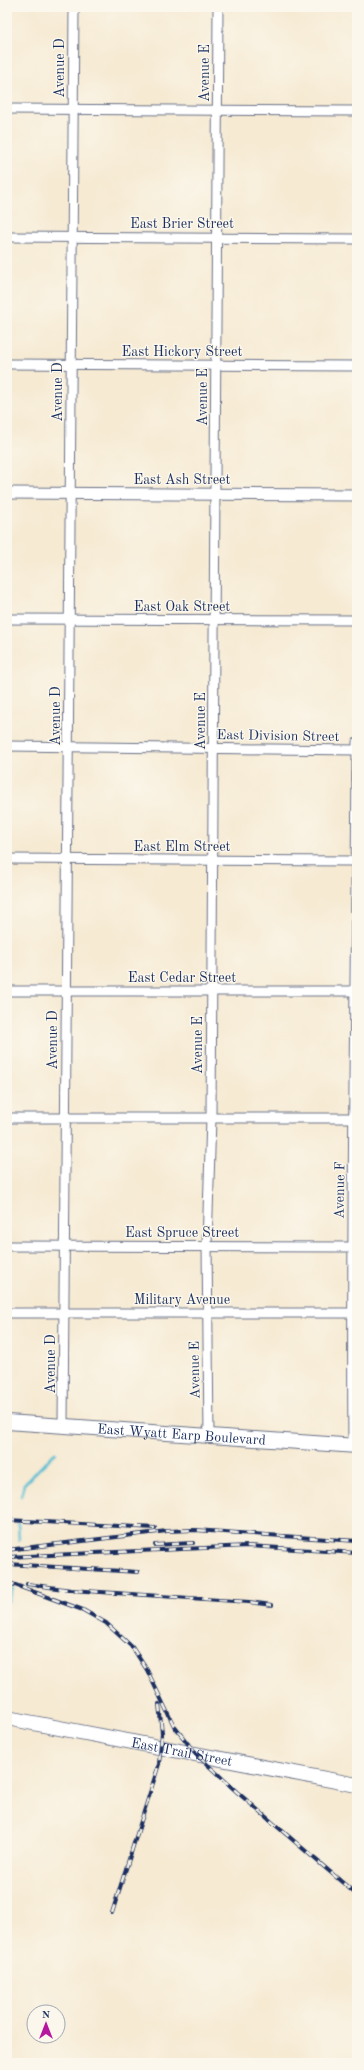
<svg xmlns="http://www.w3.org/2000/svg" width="364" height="2070" font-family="'Old Standard TT',serif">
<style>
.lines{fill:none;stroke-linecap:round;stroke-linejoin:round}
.stream{stroke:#56bfd3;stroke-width:2.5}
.minor-casing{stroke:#687087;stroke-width:11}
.tertiary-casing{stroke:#687087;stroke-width:13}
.primary-casing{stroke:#687087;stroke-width:16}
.minor{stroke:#fff;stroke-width:9}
.tertiary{stroke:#fff;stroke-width:11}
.primary{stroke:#fff;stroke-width:14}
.rail-casing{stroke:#1b2f5e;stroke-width:4}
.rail{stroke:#fbf7ec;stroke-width:2.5;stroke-dasharray:8;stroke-linecap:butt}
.labels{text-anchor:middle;stroke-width:3;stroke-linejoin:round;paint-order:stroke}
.street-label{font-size:14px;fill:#1b2f5e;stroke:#fbf7ec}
</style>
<rect width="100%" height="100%" fill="#fbf7ec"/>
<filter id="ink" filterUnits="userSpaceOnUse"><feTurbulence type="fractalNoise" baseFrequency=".025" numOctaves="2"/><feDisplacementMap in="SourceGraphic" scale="8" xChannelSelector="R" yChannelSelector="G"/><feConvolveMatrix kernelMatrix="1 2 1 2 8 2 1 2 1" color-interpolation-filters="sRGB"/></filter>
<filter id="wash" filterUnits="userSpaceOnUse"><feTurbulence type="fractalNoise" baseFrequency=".012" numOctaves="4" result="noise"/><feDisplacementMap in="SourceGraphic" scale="16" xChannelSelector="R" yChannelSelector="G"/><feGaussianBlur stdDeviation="0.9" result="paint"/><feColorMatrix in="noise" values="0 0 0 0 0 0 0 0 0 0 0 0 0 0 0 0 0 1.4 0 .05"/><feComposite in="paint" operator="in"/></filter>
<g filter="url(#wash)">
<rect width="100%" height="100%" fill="#f6ead3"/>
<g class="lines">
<g class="stream">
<polyline points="21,1496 24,1484 55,1453"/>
<polyline points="18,1524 19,1540"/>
<polyline points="7,1603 13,1589"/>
</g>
</g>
</g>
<g filter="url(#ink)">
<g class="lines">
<defs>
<g id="minor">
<polyline points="7,109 357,111"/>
<polyline points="7,237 357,239"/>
<polyline points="7,364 357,366"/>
<polyline points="7,619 357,620"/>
<polyline points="7,746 357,750"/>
<polyline points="7,859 357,861"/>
<polyline points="7,991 357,991"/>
<polyline points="7,1118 357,1118"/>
<polyline points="7,1246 357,1247"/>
<polyline points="7,1313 357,1313"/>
<polyline points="63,1426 74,7"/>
<polyline points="209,1436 207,1245 211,1118 218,7"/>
<path d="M 353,1446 C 351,1212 356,977 357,742"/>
</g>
<polyline id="tertiary" points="7,493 357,495"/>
<g id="primary">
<path id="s1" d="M 7,1422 L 357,1446"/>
<path id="s2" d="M 7,1718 L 357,1785"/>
</g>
</defs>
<use href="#minor" class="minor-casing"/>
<use href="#tertiary" class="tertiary-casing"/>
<use href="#primary" class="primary-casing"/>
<use href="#minor" class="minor"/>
<use href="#tertiary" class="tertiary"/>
<use href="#primary" class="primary"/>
<defs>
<g id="rail">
<polyline points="7,1520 155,1528"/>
<polyline points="155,1545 193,1543"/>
<polyline points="7,1550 167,1531 195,1530 357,1541"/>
<polyline points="7,1557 248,1546 357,1553"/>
<polyline points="7,1564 138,1572"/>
<polyline points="7,1582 83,1610 106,1623 132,1647 147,1670 174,1726 196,1754 237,1792 357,1895"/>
<polyline points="27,1584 71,1590 249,1602 272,1605"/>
<polyline points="112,1913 159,1764 162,1733 159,1704"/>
</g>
</defs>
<use href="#rail" class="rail-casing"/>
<use href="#rail" class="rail"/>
</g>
</g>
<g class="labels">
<g class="street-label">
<text transform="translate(59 68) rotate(-90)" y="5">Avenue D</text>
<text transform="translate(204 73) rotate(-90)" y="5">Avenue E</text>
<text x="182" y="228">East Brier Street</text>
<text x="182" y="356">East Hickory Street</text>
<text transform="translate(57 392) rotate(-90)" y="5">Avenue D</text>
<text transform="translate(202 397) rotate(-90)" y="5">Avenue E</text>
<text x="182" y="484">East Ash Street</text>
<text x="182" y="611">East Oak Street</text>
<text transform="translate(55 716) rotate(-90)" y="5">Avenue D</text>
<text transform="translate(200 721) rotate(-90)" y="5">Avenue E</text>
<text transform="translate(278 735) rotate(1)" y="5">East Division Street</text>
<text x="182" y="851">East Elm Street</text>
<text x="182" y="982">East Cedar Street</text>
<text transform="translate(52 1040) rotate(-90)" y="5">Avenue D</text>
<text transform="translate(197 1045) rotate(-90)" y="5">Avenue E</text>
<text transform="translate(339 1190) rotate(-89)" y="5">Avenue F</text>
<text x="182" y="1237">East Spruce Street</text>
<text x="182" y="1304">Military Avenue</text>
<text transform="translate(50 1364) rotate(-90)" y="5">Avenue D</text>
<text transform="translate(194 1370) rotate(-91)" y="5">Avenue E</text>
<text dy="5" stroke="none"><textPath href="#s1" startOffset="175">East Wyatt Earp Boulevard</textPath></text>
<text dy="5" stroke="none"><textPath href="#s2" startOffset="178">East Trail Street</textPath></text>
</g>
</g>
<rect width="364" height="2070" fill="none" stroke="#fbf7ec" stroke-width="24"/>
<g transform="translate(46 2024)"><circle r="19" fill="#fbf7ec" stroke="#a1a7b3"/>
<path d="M0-3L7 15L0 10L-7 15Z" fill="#b5179e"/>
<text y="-6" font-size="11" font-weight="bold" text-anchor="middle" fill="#1b2f5e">N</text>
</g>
</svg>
